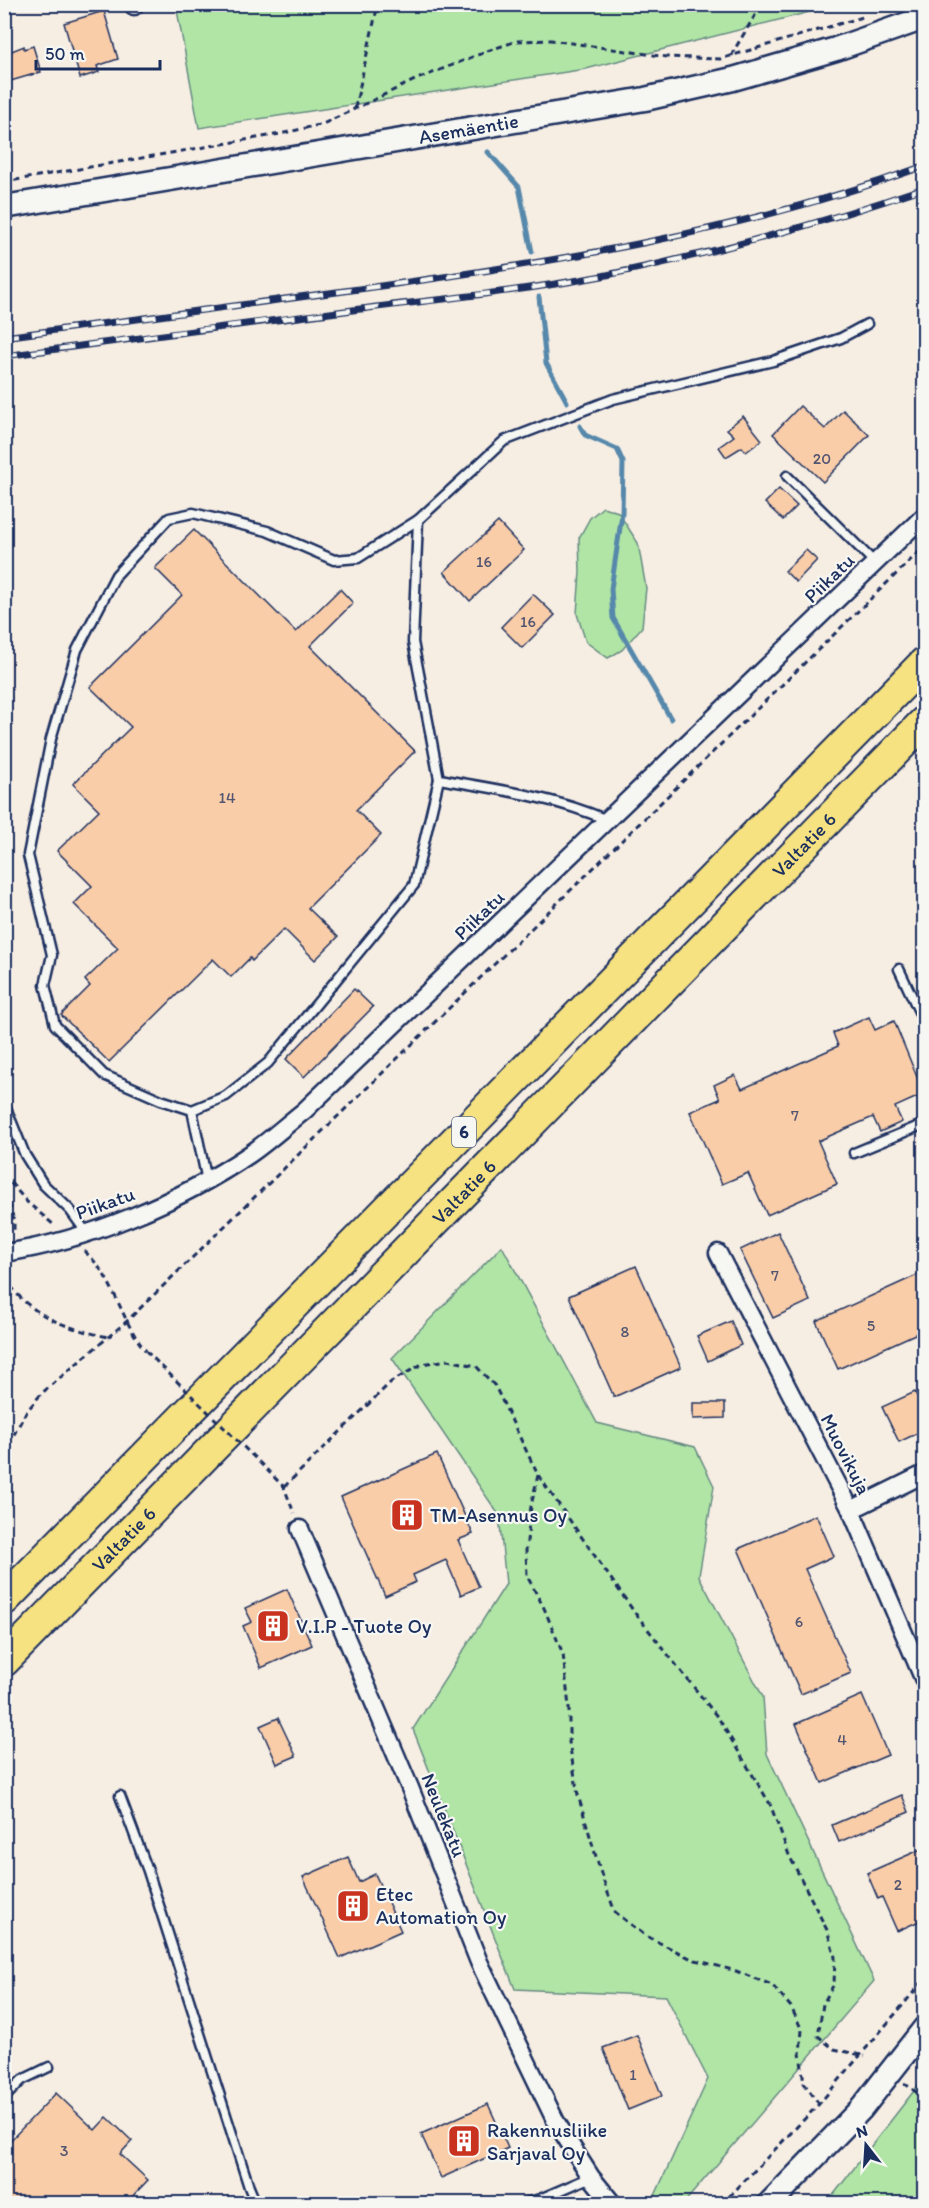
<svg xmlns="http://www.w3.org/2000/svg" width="929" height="2208" font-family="Itim,sans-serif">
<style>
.green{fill:#b1e5a6;stroke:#668a82;stroke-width:1.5}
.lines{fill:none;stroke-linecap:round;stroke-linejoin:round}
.stream{stroke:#5788ab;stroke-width:5}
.building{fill:#facda9;stroke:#1b2f5e;stroke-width:1.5}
.lane-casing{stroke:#1b2f5e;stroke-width:13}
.street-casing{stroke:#1b2f5e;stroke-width:21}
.secondary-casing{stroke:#1b2f5e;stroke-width:27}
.highway-casing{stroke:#1b2f5e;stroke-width:34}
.path{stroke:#1b2f5e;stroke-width:3;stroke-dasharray:6 4.5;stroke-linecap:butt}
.lane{stroke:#f6f6f2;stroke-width:8}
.street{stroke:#f6f6f2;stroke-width:16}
.secondary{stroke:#f6f6f2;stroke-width:22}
.highway{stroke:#f7e281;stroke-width:30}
.rail-casing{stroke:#1b2f5e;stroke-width:7}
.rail{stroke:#f6f6f2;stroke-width:4.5;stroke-dasharray:14;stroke-linecap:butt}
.path-bridge{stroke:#1b2f5e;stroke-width:3;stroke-dasharray:6 4.5;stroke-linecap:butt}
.labels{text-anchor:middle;stroke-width:4.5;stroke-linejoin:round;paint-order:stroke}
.number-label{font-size:16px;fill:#535671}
.shield{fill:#f6f6f2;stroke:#5d6b8a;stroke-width:1.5}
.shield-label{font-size:18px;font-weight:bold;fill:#1b2f5e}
.street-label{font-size:20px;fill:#1b2f5e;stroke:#f6f6f2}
.poi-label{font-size:20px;fill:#1b2f5e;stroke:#f6f6f2;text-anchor:start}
</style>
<rect width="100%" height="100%" fill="#f7eee3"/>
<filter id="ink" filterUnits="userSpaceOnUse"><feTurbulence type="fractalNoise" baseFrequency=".0167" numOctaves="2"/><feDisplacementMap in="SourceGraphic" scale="12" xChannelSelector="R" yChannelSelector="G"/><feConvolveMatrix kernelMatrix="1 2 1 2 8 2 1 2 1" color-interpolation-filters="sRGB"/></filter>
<g filter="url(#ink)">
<g class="green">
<polygon points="176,5 176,4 837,5 586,69 199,128"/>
<polygon points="603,507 618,512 638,543 646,588 642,627 622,650 608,658 586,642 577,614 580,572 579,538 590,518"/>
<polygon points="502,1246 597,1423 695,1447 714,1486 699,1576 763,1697 767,1754 874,1981 684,2203 655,2203 653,2200 708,2079 666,1996 515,1989 413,1729 506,1584 499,1515 392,1358"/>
<polygon points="924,2078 924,2203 827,2203"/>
</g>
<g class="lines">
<g class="stream">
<polyline points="488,152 519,187 532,252"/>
<polyline points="539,297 546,363 567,402"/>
<polyline points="580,426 585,435 617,449 623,462 622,514 611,589 613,618 671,719"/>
</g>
</g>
<g class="building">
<polygon points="104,11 118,59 97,66 99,72 80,78 64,23"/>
<polygon points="24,46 24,49 33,46 41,72 4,83 4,54"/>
<polygon points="800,406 825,429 843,410 869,435 823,482 773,434"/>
<polygon points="743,416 762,440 746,452 742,447 726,457 719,447 734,436 727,429"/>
<polygon points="779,489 797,506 783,520 765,503"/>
<polygon points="498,522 524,550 470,601 444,572"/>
<polygon points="194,530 296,632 340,589 353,603 310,646 415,751 356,810 381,835 308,908 338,937 315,960 284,929 252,961 250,958 231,977 213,959 109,1062 61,1015 90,986 85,980 118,948 74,904 92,886 57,851 99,810 73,784 131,727 90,687 182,595 155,568"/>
<polygon points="806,550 817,560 796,582 785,571"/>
<polygon points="533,594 555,615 522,648 501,627"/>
<polygon points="354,989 373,1007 304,1077 286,1059"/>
<polygon points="869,1017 875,1030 894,1021 924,1094 895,1107 902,1122 880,1132 873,1117 818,1141 837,1184 767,1215 748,1173 722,1184 690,1112 720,1099 714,1085 735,1075 742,1089 838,1046 833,1033"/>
<polygon points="778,1232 810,1301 773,1318 740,1250"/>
<polygon points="636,1266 681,1367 614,1397 569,1296"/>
<polygon points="924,1272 924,1330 838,1369 816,1321"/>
<polygon points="731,1321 741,1345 708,1361 697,1336"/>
<polygon points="915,1392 924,1412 924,1430 899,1442 882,1407"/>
<polygon points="693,1403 725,1403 725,1418 693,1419"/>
<polygon points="437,1454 473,1534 458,1540 479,1587 461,1595 446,1560 413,1575 416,1582 385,1596 341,1497"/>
<polygon points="816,1515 834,1556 805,1569 851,1673 801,1694 738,1549"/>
<polygon points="287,1589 312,1645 261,1668 243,1626 252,1622 245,1608"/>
<polygon points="862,1695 888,1755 822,1783 796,1724"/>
<polygon points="278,1718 296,1756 277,1764 260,1726"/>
<polygon points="902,1795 909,1812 839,1842 832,1825"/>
<polygon points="924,1848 924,1919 897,1931 882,1897 878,1899 867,1873"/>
<polygon points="348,1857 359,1882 375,1874 401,1931 340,1958 303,1877"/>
<polygon points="637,2035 662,2096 628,2110 603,2048"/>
<polygon points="56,2093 95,2130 107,2117 132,2141 120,2154 148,2180 125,2204 4,2204 4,2147"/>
<polygon points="488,2104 508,2148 441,2178 421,2134"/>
</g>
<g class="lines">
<defs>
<g id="lane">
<polyline points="787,476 875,563"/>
<path d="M 439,779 C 497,789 554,797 607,820"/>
<polyline points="899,969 924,1022"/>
<polyline points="4,1103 25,1155 43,1184 70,1210 86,1232"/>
<polyline points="192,1110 226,1096 268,1063 414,885 439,779 413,642 418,520"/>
<polyline points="854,1153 924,1124"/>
<polyline points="207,1181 192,1110 161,1100 104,1075 55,1025 45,985 52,955 28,855 51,739 77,650 116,575 169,518 193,513 267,531 334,560 358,558 418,520 504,441 613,399 773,361 841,338 867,324"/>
<polyline points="120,1796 148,1871 249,2187 256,2204"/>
<polyline points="4,2098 22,2080 49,2067"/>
<polyline points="523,2204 540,2199 591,2177"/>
</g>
<g id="street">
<polyline points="134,4 134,6"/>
<path d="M 4,1253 C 87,1241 181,1201 250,1154 C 269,1141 286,1125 304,1111 L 924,516"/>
<polyline points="718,1253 851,1510 924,1680"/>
<polyline points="851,1510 924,1474"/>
<polyline points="300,1529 410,1788 479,1962 556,2122 591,2177 613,2204"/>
</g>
<g id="secondary">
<path id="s1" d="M 4,207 L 645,99 L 733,79 L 836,49 L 924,18"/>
<polyline points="769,2204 862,2108 924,2029"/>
</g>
<g id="highway">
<polyline points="4,1600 924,663"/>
<path id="s2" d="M 4,1661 L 924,722"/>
</g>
</defs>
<use href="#lane" class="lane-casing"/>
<use href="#street" class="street-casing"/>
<use href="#secondary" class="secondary-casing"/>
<use href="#highway" class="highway-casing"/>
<g class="path">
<polyline points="732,56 733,52 757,12 757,4"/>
<polyline points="355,108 378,4"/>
<polyline points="4,182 280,134 323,124 415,80 490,50 517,41 551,40 667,57 720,59 866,16"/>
<polyline points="4,1175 27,1202 54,1225"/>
<polyline points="4,1183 14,1221 14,1234"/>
<path d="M 84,1251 C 115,1277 120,1321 146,1351"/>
<path d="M 4,1278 C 12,1287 20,1299 30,1306 C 53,1324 81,1331 108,1337"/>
<polyline points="4,1453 26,1412 42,1393 126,1322 924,547"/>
<polyline points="259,1462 284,1487 294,1513"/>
<polyline points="538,1475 531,1506 526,1550 527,1576 544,1608 563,1654 569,1707 569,1742 578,1795 602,1877 615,1912 646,1936 692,1959 736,1971 772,1985 791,2007 802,2030 800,2053 804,2083 819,2104"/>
<polyline points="284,1487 391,1382 422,1364 448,1360 476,1366 495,1386 538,1475 635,1613 719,1719 770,1804 789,1855 827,1930 835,1957 834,1984 823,2004 818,2036 834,2049 865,2056"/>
<polyline points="904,2083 924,2098"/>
<polyline points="722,2204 819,2104 924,1980"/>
</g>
<use href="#lane" class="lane"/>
<use href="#street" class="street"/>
<use href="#secondary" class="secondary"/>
<use href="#highway" class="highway"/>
<defs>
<g id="rail">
<path d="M 4,337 C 123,321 241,305 359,289 C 550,263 743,232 924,166"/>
<path d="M 4,356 C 118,341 232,325 345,311 C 431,300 517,292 602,276 C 711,254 819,224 924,188"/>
</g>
</defs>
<use href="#rail" class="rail-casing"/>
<use href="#rail" class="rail"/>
<polyline class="path-bridge" points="146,1351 259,1462"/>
</g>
</g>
<defs>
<symbol id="building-square" viewBox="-11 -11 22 22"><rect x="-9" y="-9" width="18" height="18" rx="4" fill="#c8321e" stroke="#f6f6f2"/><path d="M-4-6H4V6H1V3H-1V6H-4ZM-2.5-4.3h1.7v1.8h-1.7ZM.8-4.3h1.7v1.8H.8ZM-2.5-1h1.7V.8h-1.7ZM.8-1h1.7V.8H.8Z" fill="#fff"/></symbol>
</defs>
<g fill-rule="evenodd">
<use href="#building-square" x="388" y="1496" width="38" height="38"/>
<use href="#building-square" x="254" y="1607" width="38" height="38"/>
<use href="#building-square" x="334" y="1887" width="38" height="38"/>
<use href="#building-square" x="445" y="2122" width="38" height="38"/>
</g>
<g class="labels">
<g class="number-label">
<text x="822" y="464">20</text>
<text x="484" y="567">16</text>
<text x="528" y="627">16</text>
<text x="227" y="803">14</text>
<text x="795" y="1121">7</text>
<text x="775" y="1281">7</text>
<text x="871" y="1331">5</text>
<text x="625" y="1337">8</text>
<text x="799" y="1627">6</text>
<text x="842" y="1745">4</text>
<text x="898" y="1890">2</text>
<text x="633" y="2080">1</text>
<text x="64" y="2156">3</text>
</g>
<rect class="shield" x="452" y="1117" width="24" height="30" rx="4.5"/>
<g class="shield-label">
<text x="464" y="1138">6</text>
</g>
<g class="street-label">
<text dy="7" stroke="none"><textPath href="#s1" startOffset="471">Asemäentie</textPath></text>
<text transform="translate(829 578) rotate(-44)" y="7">Piikatu</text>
<text dy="7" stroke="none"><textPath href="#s2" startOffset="1143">Valtatie 6</textPath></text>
<text transform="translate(479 915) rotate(-44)" y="7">Piikatu</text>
<text dy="7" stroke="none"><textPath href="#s2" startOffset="657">Valtatie 6</textPath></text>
<text transform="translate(105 1203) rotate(-20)" y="7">Piikatu</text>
<text transform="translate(846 1454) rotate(63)" y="7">Muovikuja</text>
<text dy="7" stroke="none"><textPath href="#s2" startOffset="171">Valtatie 6</textPath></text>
<text transform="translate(444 1815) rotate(68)" y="7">Neulekatu</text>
</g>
<g class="poi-label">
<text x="430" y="1522">TM-Asennus Oy</text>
<text x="296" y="1633">V.I.P - Tuote Oy</text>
<text x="376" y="1901">Etec<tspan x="376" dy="23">Automation Oy</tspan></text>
<text x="487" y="2137">Rakennusliike<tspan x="487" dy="23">Sarjaval Oy</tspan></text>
</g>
</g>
<rect width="929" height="2208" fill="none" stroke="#f6f6f2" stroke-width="24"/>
<rect x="12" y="12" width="905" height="2184" fill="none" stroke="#1b2f5e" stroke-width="2" filter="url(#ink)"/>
<g transform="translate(866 2145) rotate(343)" stroke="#f6f6f2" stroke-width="4.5" paint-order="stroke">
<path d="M0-4.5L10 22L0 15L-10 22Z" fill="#1b2f5e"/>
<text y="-9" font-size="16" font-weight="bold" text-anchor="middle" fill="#1b2f5e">N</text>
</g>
<path d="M36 60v9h124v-9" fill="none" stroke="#1b2f5e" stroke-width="3"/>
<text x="45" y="60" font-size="18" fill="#1b2f5e" stroke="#f6f6f2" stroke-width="4.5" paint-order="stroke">50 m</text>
</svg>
